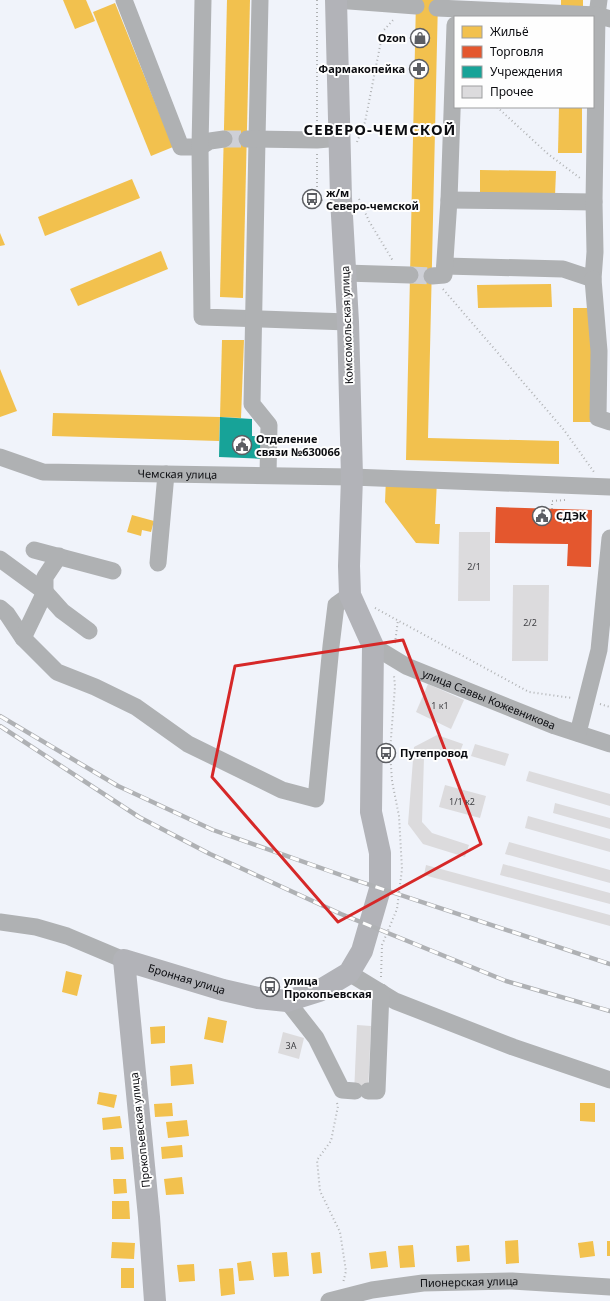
<svg xmlns="http://www.w3.org/2000/svg" width="610" height="1301" font-family="'Noto Sans',sans-serif">
<style>
.homes{fill:#f2c14e}
.shops{fill:#e4572e}
.public{fill:#17a398}
.building{fill:#dcdbdd}
.lines{fill:none;stroke-linecap:round;stroke-linejoin:round}
.minor-tunnel{stroke:#ced0d7;stroke-width:17;stroke-dasharray:17 8;stroke-linecap:butt}
.path{stroke:#b0b2b4;stroke-width:2;stroke-dasharray:1 3;stroke-linecap:butt}
.minor{stroke:#afb1b3;stroke-width:17}
.major{stroke:#b2b3b8;stroke-width:22}
.rail-casing{stroke:#afb1b4;stroke-width:4.5}
.rail{stroke:#fefefe;stroke-width:3;stroke-dasharray:9;stroke-linecap:butt}
.marked{fill:none;stroke:#d62828;stroke-width:3;stroke-linejoin:round}
.labels{text-anchor:middle;stroke-width:4;stroke-linejoin:round;paint-order:stroke}
.number-label{font-size:9px;fill:#404044}
.poi-label{font-size:11px;font-weight:bold;fill:#0c0d11;stroke:#fefefe;text-anchor:start}
.street-label{font-size:11px;fill:#0c0d11;stroke:#fefefe}
.district-label{font-size:15px;font-weight:bold;letter-spacing:1px;fill:#0c0d11;stroke:#fefefe}
</style>
<rect width="100%" height="100%" fill="#f0f3fa"/>
<g class="homes">
<polygon points="63,0 86,0 95,21 75,29"/>
<polygon points="227,0 250,0 243,298 220,297"/>
<polygon points="416,0 438,0 428,438 559,441 559,464 406,460"/>
<rect x="561" y="0" width="22" height="8"/>
<polygon points="115,3 173,147 151,156 93,12"/>
<polygon points="559,107 582,107 582,153 558,153"/>
<polygon points="480,170 556,171 555,196 480,194"/>
<polygon points="132,179 140,198 45,236 38,217"/>
<polygon points="0,233 5,245 0,246"/>
<polygon points="161,251 168,269 78,306 70,289"/>
<polygon points="551,284 552,307 478,308 477,285"/>
<rect x="573" y="308" width="19" height="114"/>
<polygon points="222,340 244,340 241,418 220,417"/>
<polygon points="0,369 17,411 0,417"/>
<polygon points="53,413 220,417 219,441 52,436"/>
<polygon points="386,478 437,480 435,524 440,524 439,544 416,543 385,502"/>
<polygon points="132,515 154,521 151,532 142,530 141,536 127,532"/>
<polygon points="66,971 82,975 77,996 62,992"/>
<polygon points="208,1017 227,1021 223,1043 204,1039"/>
<polygon points="165,1026 165,1043 151,1044 150,1027"/>
<polygon points="192,1064 194,1084 171,1086 170,1066"/>
<polygon points="99,1092 117,1095 114,1108 97,1104"/>
<polygon points="172,1103 173,1116 155,1117 154,1104"/>
<polygon points="580,1103 595,1103 595,1122 580,1121"/>
<polygon points="120,1116 122,1128 103,1130 102,1118"/>
<polygon points="187,1120 189,1136 168,1138 166,1122"/>
<polygon points="182,1145 183,1157 162,1159 161,1147"/>
<polygon points="110,1147 123,1147 124,1159 111,1160"/>
<polygon points="182,1177 184,1194 166,1195 164,1179"/>
<polygon points="113,1179 126,1179 127,1193 114,1194"/>
<polygon points="112,1201 129,1201 130,1219 112,1219"/>
<polygon points="518,1240 519,1263 506,1264 505,1241"/>
<polygon points="593,1241 595,1256 580,1258 578,1243"/>
<rect x="607" y="1241" width="3" height="15"/>
<polygon points="112,1242 135,1243 134,1259 111,1258"/>
<polygon points="413,1245 415,1267 400,1268 398,1246"/>
<polygon points="469,1245 470,1261 457,1262 456,1246"/>
<polygon points="386,1251 388,1267 371,1269 369,1253"/>
<polygon points="287,1252 289,1276 274,1277 272,1253"/>
<polygon points="320,1252 322,1273 313,1274 311,1253"/>
<polygon points="251,1261 254,1280 239,1281 237,1263"/>
<polygon points="194,1264 195,1281 179,1282 177,1265"/>
<rect x="121" y="1268" width="13" height="20"/>
<polygon points="233,1268 235,1294 221,1296 219,1269"/>
</g>
<polygon class="shops" points="496,507 592,510 591,567 567,566 568,544 495,543"/>
<polygon class="public" points="220,417 252,419 252,436 265,437 265,459 219,457"/>
<g class="building">
<polygon points="459,532 490,532 490,601 458,601"/>
<polygon points="513,585 549,585 548,661 512,661"/>
<polygon points="428,684 464,700 451,729 416,712"/>
<polygon points="437,735 463,744 458,757 436,749 424,757 422,822 432,833 469,845 465,857 423,844 408,824 414,747"/>
<polygon points="475,744 509,754 505,766 471,756"/>
<polygon points="529,771 610,794 610,806 526,781"/>
<polygon points="445,785 486,796 480,818 439,807"/>
<polygon points="555,803 610,818 610,829 553,813"/>
<polygon points="528,816 610,839 610,852 525,828"/>
<polygon points="509,842 610,870 610,883 505,854"/>
<polygon points="503,864 610,893 610,904 500,875"/>
<polygon points="426,865 610,915 610,926 424,875"/>
<polygon points="357,1025 371,1026 368,1094 354,1094"/>
<polygon points="283,1032 304,1038 299,1059 278,1053"/>
</g>
<g class="lines">
<g class="minor-tunnel">
<polyline points="224,139 247,139"/>
<polyline points="410,275 432,276"/>
</g>
<g class="path">
<polyline points="317,0 317,126"/>
<polyline points="497,107 548,154 580,178"/>
<polyline points="357,142 365,122 383,31 395,18"/>
<polyline points="317,154 317,201 325,200"/>
<polyline points="359,199 369,221 393,261"/>
<polyline points="443,289 564,430 594,472"/>
<polyline points="552,509 552,501 565,500"/>
<polyline points="375,608 529,692 572,698"/>
<polyline points="395,643 398,620"/>
<polyline points="600,704 610,707"/>
<polyline points="381,977 382,945 397,909 402,869 399,816 392,781 390,751 395,686 394,676"/>
<polyline points="337,1103 338,1106 331,1141 317,1160 320,1191 340,1232 346,1271 343,1283"/>
</g>
<g class="minor">
<polyline points="124,0 181,147 200,147 210,141 224,139"/>
<polyline points="203,0 200,147 202,317 348,322"/>
<polyline points="260,0 257,139 252,404 269,425 268,475"/>
<polyline points="336,0 416,6"/>
<polyline points="437,8 597,15 599,0"/>
<polyline points="247,139 317,140 340,138"/>
<polyline points="449,200 594,202"/>
<polyline points="445,266 563,269 593,279 595,252 594,202 597,15 610,19"/>
<polyline points="345,273 410,275"/>
<polyline points="432,276 444,275 449,200 455,25"/>
<polyline points="593,279 599,351 598,418 610,422"/>
<path id="s1" d="M 0,457 L 43,472 L 352,477 L 610,487"/>
<polyline points="34,550 113,571"/>
<polyline points="0,559 45,592 62,611 89,631"/>
<polyline points="158,563 166,474"/>
<polyline points="0,608 7,614 23,638 57,672 95,687 136,707 188,744 282,790 316,799 331,646 336,605 350,595"/>
<polyline points="23,638 45,592 45,577 59,556"/>
<path id="s2" d="M 373,646 L 406,666 L 555,726 L 610,744"/>
<polyline points="578,733 599,650 610,538"/>
<polyline points="0,922 36,927 67,936 124,960"/>
<polyline points="349,973 395,1001 513,1047 610,1080"/>
<polyline points="287,1001 316,1038 342,1090 355,1091"/>
<polyline points="368,1091 377,1091 381,992"/>
<path id="s3" d="M 329,1301 L 372,1290 L 423,1283 L 512,1281 L 610,1287"/>
</g>
<path class="major" id="s4" d="M 155,1301 L 149,1217 L 124,960 L 223,990 L 258,998 L 287,1001 L 319,991 L 349,973 L 362,951 L 380,889 L 380,853 L 371,812 L 373,646 L 350,595 L 349,566 L 352,477 L 348,322 L 341,198 L 336,0"/>
<defs>
<g id="rail">
<polyline points="0,716 118,786 213,830 355,880 610,964"/>
<polyline points="0,726 139,817 210,854 269,881 341,914 506,981 610,1011"/>
</g>
</defs>
<use href="#rail" class="rail-casing"/>
<use href="#rail" class="rail"/>
</g>
<path class="marked" d="M 403,640 L 481,844 L 338,922 L 212,777 L 235,666 Z"/>
<defs>
<symbol id="shop-ring" viewBox="-11 -11 22 22"><circle r="9.5" fill="#fefefe" stroke="#5c5e63" stroke-width="1.5"/><path d="M-5-2.5h2.3a2.7 3.5 0 0 1 5.4 0H5L5.5 6h-11ZM-1.5-2.5h3a1.5 2.3 0 0 0-3 0Z" fill="#5c5e63"/></symbol>
<symbol id="pharmacy-ring" viewBox="-11 -11 22 22"><circle r="9.5" fill="#fefefe" stroke="#5c5e63" stroke-width="1.5"/><path d="M-2-6h4v4h4v4h-4v4h-4v-4h-4v-4h4Z" fill="#5c5e63"/></symbol>
<symbol id="bus-ring" viewBox="-11 -11 22 22"><circle r="9.5" fill="#fefefe" stroke="#5c5e63" stroke-width="1.5"/><path d="M-5-6H5V4H4V6H2V4H-2V6H-4V4H-5ZM-3.5-4V0h7V-4ZM-3.5 1.2v1.5H-2V1.2ZM2 1.2v1.5H3.5V1.2Z" fill="#5c5e63"/></symbol>
<symbol id="civic-ring" viewBox="-11 -11 22 22"><circle r="9.5" fill="#fefefe" stroke="#5c5e63" stroke-width="1.5"/><path d="M-.6-6.5H3V-4.5H.6V-3L4-1V1h2V6H-6V1h2V-1L-.6-3ZM-1.2 2.5V6h2.4V2.5Z" fill="#5c5e63"/></symbol>
</defs>
<g fill-rule="evenodd">
<use href="#shop-ring" x="409" y="27" width="22" height="22"/>
<use href="#pharmacy-ring" x="408" y="58" width="22" height="22"/>
<use href="#bus-ring" x="301" y="188" width="22" height="22"/>
<use href="#civic-ring" x="231" y="434" width="22" height="22"/>
<use href="#civic-ring" x="531" y="505" width="22" height="22"/>
<use href="#bus-ring" x="375" y="742" width="22" height="22"/>
<use href="#bus-ring" x="259" y="976" width="22" height="22"/>
</g>
<g class="labels">
<g class="number-label">
<text x="474" y="570">2/1</text>
<text x="530" y="626">2/2</text>
<text x="440" y="709">1 к1</text>
<text x="462" y="805">1/1 к2</text>
<text x="291" y="1049">3А</text>
</g>
<g class="poi-label">
<text x="406" y="42" text-anchor="end">Ozon</text>
<text x="405" y="73" text-anchor="end">Фармакопейка</text>
<text x="326" y="197">ж/м<tspan x="326" dy="13">Северо-чемской</tspan></text>
<text x="256" y="443">Отделение<tspan x="256" dy="13">связи №630066</tspan></text>
<text x="556" y="520">СДЭК</text>
<text x="400" y="757">Путепровод</text>
<text x="284" y="985">улица<tspan x="284" dy="13">Прокопьевская</tspan></text>
</g>
<g class="street-label">
<text transform="translate(347 325) rotate(-92)" y="4">Комсомольская улица</text>
<text dy="4" stroke="none"><textPath href="#s1" startOffset="180">Чемская улица</textPath></text>
<text dy="4" stroke="none"><textPath href="#s2" startOffset="128">улица Саввы Кожевникова</textPath></text>
<text dy="4" stroke="none"><textPath href="#s4" startOffset="408">Бронная улица</textPath></text>
<text transform="translate(140 1130) rotate(-96)" y="4">Прокопьевская улица</text>
<text dy="4" stroke="none"><textPath href="#s3" startOffset="142">Пионерская улица</textPath></text>
</g>
<g class="district-label">
<text x="380" y="135">СЕВЕРО-ЧЕМСКОЙ</text>
</g>
</g>
<rect x="454" y="16" width="140" height="92" fill="#fefefe" stroke="#9d9e9f"/>
<rect x="462" y="26" width="20" height="12" fill="#f2c14e" stroke="#9d9e9f"/>
<text x="490" y="36" font-size="12" fill="#0c0d11">Жильё</text>
<rect x="462" y="46" width="20" height="12" fill="#e4572e" stroke="#9d9e9f"/>
<text x="490" y="56" font-size="12" fill="#0c0d11">Торговля</text>
<rect x="462" y="66" width="20" height="12" fill="#17a398" stroke="#9d9e9f"/>
<text x="490" y="76" font-size="12" fill="#0c0d11">Учреждения</text>
<rect x="462" y="86" width="20" height="12" fill="#dcdbdd" stroke="#9d9e9f"/>
<text x="490" y="96" font-size="12" fill="#0c0d11">Прочее</text>
</svg>
